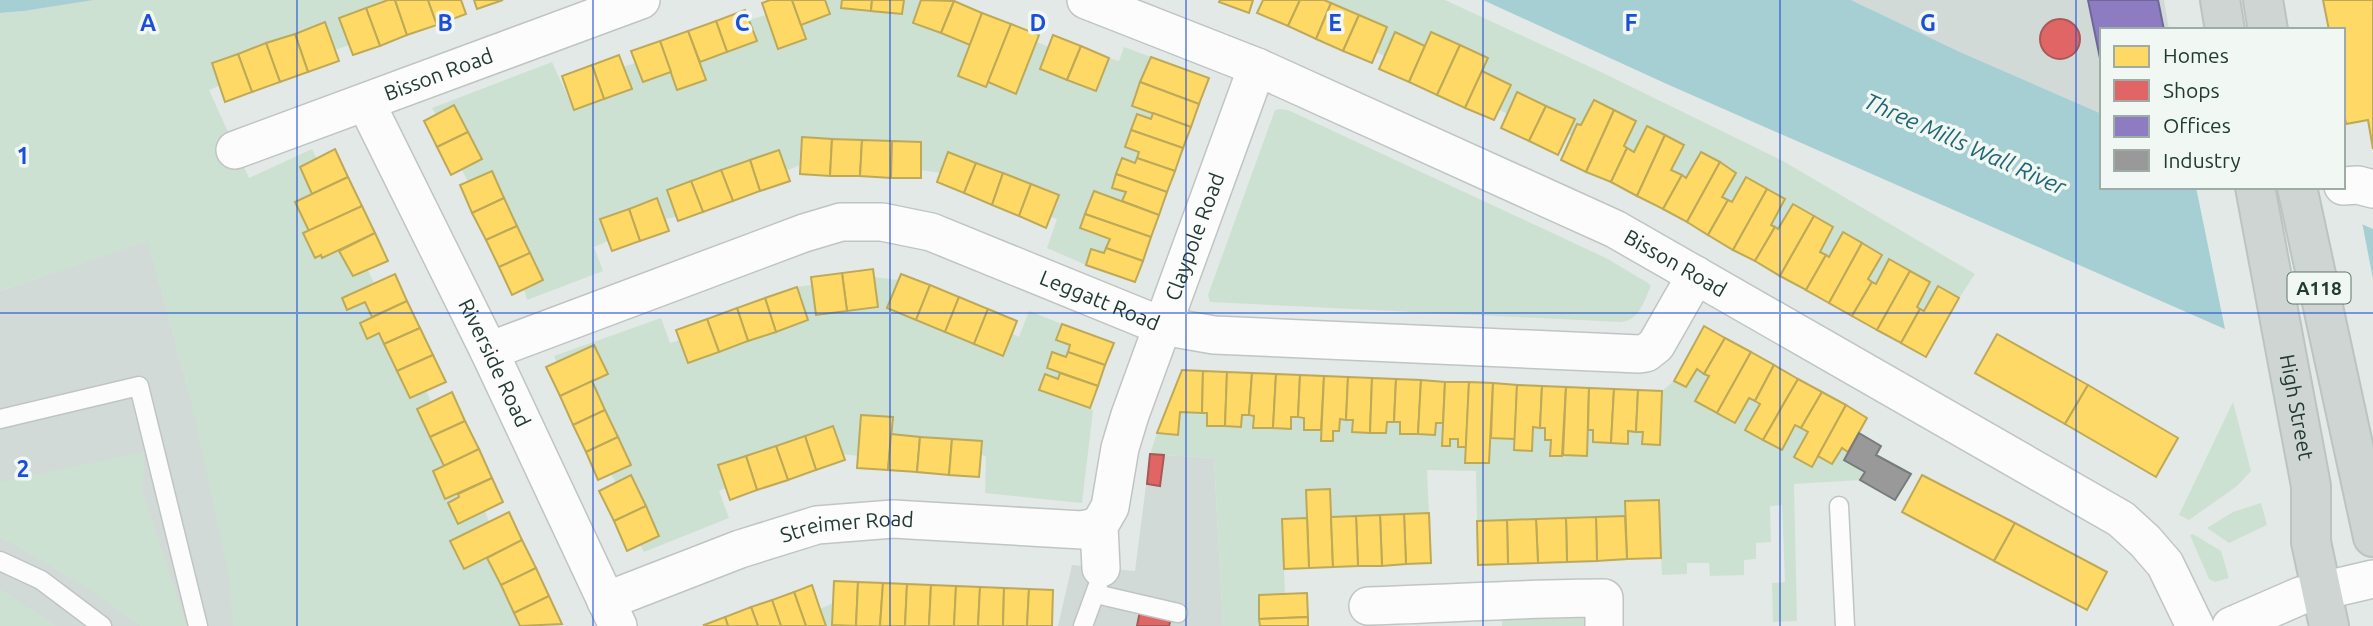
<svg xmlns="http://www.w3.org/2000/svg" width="2373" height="626" font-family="Ubuntu,sans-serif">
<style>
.built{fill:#d1dad6}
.green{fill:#cde1d3}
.water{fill:#a6cfd4}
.pier{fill:#e3e9e6}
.homes{fill:#ffd966;stroke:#bda957;stroke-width:2}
.shops{fill:#e06666;stroke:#a75957;stroke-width:2}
.offices{fill:#8e7cc3;stroke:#6e6898;stroke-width:2}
.industry{fill:#999;stroke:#757c7b;stroke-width:2}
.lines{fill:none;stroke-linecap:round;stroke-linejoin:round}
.service-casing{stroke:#c0c5c3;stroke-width:21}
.minor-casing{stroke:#c0c5c3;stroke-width:40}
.primary-casing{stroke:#bcc4c2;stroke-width:42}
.service{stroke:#fbfcfb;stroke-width:18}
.minor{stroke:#fbfcfb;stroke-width:37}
.primary{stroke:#ced5d2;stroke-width:38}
.grid{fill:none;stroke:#1d4ed8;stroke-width:2;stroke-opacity:0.55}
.labels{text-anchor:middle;stroke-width:7;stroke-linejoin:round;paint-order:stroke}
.shield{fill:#f1f8f4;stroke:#60736e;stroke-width:2}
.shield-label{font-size:19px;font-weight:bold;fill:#223a34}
.street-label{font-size:21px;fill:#223a34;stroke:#f1f8f4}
.water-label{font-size:23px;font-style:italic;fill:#206673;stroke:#f1f8f4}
.grid-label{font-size:23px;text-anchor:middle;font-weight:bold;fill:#1d4ed8;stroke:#f1f8f4;stroke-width:7;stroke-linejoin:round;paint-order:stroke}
</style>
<rect width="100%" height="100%" fill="#e3e9e6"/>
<g class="built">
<polygon points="1851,0 2164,0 2169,30 2102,30 2102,114 1960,52"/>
<polygon points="148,240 191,400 465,626 0,626 0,291"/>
<polygon points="1150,454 1214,458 1223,626 1058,626 1072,565 1135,571"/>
</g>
<g class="green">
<polygon points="94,0 388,0 339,18 349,45 335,50 325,23 212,63 219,86 209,90 249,178 312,149 317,159 300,167 312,194 296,202 309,231 303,234 315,258 321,255 323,258 339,251 353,276 368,270 374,283 342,299 348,310 365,302 372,317 360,324 367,339 379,333 410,398 426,390 431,402 417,409 444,466 433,472 445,499 458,494 459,497 448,503 458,524 485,511 489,522 450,542 464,569 487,558 520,626 233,626 229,575 191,400 148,241 0,291 0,13 24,11"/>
<polygon points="825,0 842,0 842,8 902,14 904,0 921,0 913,23 970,45 958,76 986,87 988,82 1016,93 1037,42 1049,47 1040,69 1096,91 1109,58 1119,61 1124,47 1151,57 1140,82 1153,113 1151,119 1137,114 1125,146 1139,152 1135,163 1121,158 1113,188 1126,192 1122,201 1094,192 1080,228 1110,239 1104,253 1091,249 1086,265 1047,248 1057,219 1051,217 1059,195 949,152 941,173 921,170 921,142 802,137 800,165 786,171 779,150 667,190 676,217 665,219 657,199 601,219 608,241 594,247 603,271 527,300 524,289 543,280 492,171 468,182 462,170 482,159 454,105 436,115 432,108 552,62 574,110 631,89 623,67 635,63 643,82 671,72 678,90 706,80 700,62 757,41 749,20 766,15 778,49 806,39 801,25 830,14"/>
<polygon points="1324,0 1445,0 1601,72 1783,161 1975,274 1959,298 1938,286 1924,311 1917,307 1930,282 1889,259 1876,284 1868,279 1882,254 1843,233 1829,257 1820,252 1833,227 1793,204 1778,229 1771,225 1785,199 1746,177 1732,202 1722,197 1736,173 1701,152 1686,178 1671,170 1684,145 1647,126 1634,152 1624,146 1636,121 1594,100 1581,125 1577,124 1572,136 1568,134 1574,119 1518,92 1508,114 1499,110 1510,85 1482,71 1487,57 1432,32 1425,46 1395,33 1384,56 1376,52 1387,27"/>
<path d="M 1280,109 L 1288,110 L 1606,258 L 1648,283 L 1651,286 C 1644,301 1639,321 1621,322 L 1210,302 L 1208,295 L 1275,110 Z"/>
<polygon points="874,277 899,280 1019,337 1029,311 1062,324 1056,340 1070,345 1066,357 1052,353 1047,368 1060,373 1058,379 1045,374 1039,390 1093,410 1082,503 985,493 986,456 981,455 982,441 891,434 893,418 861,415 858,456 842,454 833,426 719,465 726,488 719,491 729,518 644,552 640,545 659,536 632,476 616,483 611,474 630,465 592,381 607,374 557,363 554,356 661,318 670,343 680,340 689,363 807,320 797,287 812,285 816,315 877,307"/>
<polygon points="1697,369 1760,404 1746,429 1781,450 1795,425 1808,432 1795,457 1811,467 1818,456 1842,448 1848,452 1844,460 1865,472 1860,480 1794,484 1797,621 1773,622 1772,583 1785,582 1782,505 1770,506 1771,542 1756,543 1756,559 1744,560 1744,575 1710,576 1709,563 1687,563 1687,574 1662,575 1658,500 1625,501 1625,516 1477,521 1476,471 1427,470 1429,513 1331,517 1330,490 1306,490 1307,518 1282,519 1285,594 1259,595 1260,626 1223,626 1214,458 1150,454 1157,433 1178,434 1180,412 1207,413 1207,426 1241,427 1242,415 1254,416 1254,428 1290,429 1291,417 1304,418 1304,430 1321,430 1321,440 1332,441 1333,431 1339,431 1340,419 1353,420 1352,432 1386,433 1387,422 1400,422 1400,434 1435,435 1436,423 1443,423 1442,445 1450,446 1450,439 1458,439 1466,447 1466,463 1489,463 1491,438 1515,439 1514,450 1532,451 1533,427 1545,428 1545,440 1551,440 1562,456 1587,456 1588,430 1593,430 1593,442 1627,444 1628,431 1643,432 1642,444 1659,445 1662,391 1674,381 1686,387"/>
<polygon points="2233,402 2251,471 2237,486 2189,520 2179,515"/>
<polygon points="145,452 142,491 187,626 140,626 87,588 13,544 0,538 0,482"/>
<polygon points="2261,503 2267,525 2229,543 2207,528 2233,512"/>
<polygon points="2193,534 2221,551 2229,578 2215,582 2209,579 2190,535"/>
<polygon points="0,589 56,626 0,626"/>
<polygon points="833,603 832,625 849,626 826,626 820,609"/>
<polygon points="1584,618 1584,626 1502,626 1502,619"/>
</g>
<g class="water">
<polygon points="0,0 94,0 24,11 0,13"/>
<polygon points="1483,0 1851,0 1960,52 2102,114 2102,187 2278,187 2373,229 2373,394 1669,85"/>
</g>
<polygon class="pier" points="2196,187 2280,187 2362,222 2373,279 2373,396 2226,334"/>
<g class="homes">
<polygon points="388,0 395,0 407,35 380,46 366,8"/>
<polygon points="395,0 428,0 437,25 407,35"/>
<polygon points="428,0 461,0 466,14 437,25"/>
<polygon points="474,0 503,0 477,9"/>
<polygon points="770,0 792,0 806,39 778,49 762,3"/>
<polygon points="792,0 825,0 830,14 801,25"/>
<polygon points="842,0 872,0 871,11 841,8"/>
<polygon points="872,0 904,0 902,14 871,11"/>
<polygon points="921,0 954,1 941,33 913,23"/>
<polygon points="1220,0 1253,0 1249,13 1219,2"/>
<polygon points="1263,0 1300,0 1288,26 1257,13"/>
<polygon points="1300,0 1324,0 1331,3 1316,39 1288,26"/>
<polygon points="2323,0 2373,0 2373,149 2368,120 2346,124 2343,107 2343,30 2329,30"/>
<polygon points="954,1 982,13 970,45 941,33"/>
<polygon points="1331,3 1359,15 1343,51 1316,39"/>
<polygon points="366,8 380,46 353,55 339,18"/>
<polygon points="745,10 757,41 727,52 716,21"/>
<polygon points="982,13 1011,24 986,87 958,76"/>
<polygon points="1359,15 1387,27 1372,63 1343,51"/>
<polygon points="716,21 727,52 700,62 688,31"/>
<polygon points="325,22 339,61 308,72 295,34"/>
<polygon points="1011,24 1039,35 1016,94 988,82"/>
<polygon points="688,31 706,80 677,90 660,41"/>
<polygon points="1395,32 1425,46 1409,82 1379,69"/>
<polygon points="1431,32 1460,45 1437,95 1409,82"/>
<polygon points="295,34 308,72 280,82 266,43"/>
<polygon points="1053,35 1081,46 1067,80 1040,69"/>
<polygon points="660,41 671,72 643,82 631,51"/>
<polygon points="266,43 280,82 252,92 238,54"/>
<polygon points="1460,45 1488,58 1465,108 1437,95"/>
<polygon points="1081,46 1109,58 1096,91 1067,80"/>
<polygon points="238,54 252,92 225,102 212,63"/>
<polygon points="619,55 632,89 604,99 592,65"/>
<polygon points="1151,57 1209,78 1199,104 1140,82"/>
<polygon points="592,65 604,99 574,110 562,76"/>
<polygon points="1482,71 1511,85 1494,120 1465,108"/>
<polygon points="1140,82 1199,104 1191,127 1132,106"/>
<polygon points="1517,92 1546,106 1529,141 1501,128"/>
<polygon points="1594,100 1614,110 1586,172 1561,160 1577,124 1581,125"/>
<polygon points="454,105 468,132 437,147 424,121"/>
<polygon points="1546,106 1575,119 1558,155 1529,141"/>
<polygon points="1614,110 1636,121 1624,146 1627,148 1611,182 1586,172"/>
<polygon points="1153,113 1191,127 1183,148 1131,130 1137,114 1151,119"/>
<polygon points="1647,126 1665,135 1637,196 1611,182 1627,148 1634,152"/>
<polygon points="1131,130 1183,148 1175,171 1137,158 1139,152 1125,147"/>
<polygon points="468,132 482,159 451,175 437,147"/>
<polygon points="1665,135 1684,145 1671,170 1682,175 1663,209 1637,196"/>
<polygon points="802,137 832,139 830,176 800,174"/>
<polygon points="832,139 862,140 860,176 830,176"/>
<polygon points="862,140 892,141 891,178 860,176"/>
<polygon points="892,141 921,142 921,178 891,178"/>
<polygon points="335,149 348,177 312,194 300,167"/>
<polygon points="779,150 790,181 760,191 750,160"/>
<polygon points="948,152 976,163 964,193 937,182"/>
<polygon points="1701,152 1720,162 1687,222 1663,209 1682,175 1686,178"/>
<polygon points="1122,158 1135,163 1137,158 1175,171 1167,192 1116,174"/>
<polygon points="750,160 760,191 733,201 721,170"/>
<polygon points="1720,162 1736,173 1722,197 1728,200 1708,235 1687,222"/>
<polygon points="976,163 1003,173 992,205 964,193"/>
<polygon points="721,170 733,201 703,212 691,181"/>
<polygon points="492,171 504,198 472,213 460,185"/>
<polygon points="1003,173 1031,184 1019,216 992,205"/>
<polygon points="1116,174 1167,192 1159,215 1122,201 1126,192 1112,188"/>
<polygon points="348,177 362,206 309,231 295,202"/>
<polygon points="1746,177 1767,189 1733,250 1708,235 1728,200 1732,202"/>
<polygon points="691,181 703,212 678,221 667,190"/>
<polygon points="1031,184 1059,195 1046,228 1019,216"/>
<polygon points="1767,189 1785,199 1771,225 1775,227 1755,261 1733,250"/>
<polygon points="1094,191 1159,215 1151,237 1085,214"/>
<polygon points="504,198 517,226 486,240 472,213"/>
<polygon points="657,198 669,231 640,241 629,209"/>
<polygon points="1793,204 1814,216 1780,276 1755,261 1775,227 1778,229"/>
<polygon points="362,206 375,233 322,258 321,255 315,258 303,233"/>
<polygon points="629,209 640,241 612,251 600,219"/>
<polygon points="1085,214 1151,237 1143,261 1106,248 1110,239 1080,228"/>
<polygon points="1814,216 1833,227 1820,252 1826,255 1806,290 1780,276"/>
<polygon points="517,226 530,253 499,267 486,240"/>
<polygon points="1843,232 1862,243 1829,303 1806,290 1826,255 1829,257"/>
<polygon points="375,233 388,261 353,276 339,251"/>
<polygon points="1862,243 1882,255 1868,279 1872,282 1852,316 1829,303"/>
<polygon points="1106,248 1143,261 1135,282 1086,265 1091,249 1104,253"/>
<polygon points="530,253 543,280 512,295 499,267"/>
<polygon points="1889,259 1910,271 1877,330 1852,316 1872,282 1876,284"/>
<polygon points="873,269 878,307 847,311 842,273"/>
<polygon points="1910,271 1930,282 1917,307 1920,309 1901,343 1877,330"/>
<polygon points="842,273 847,311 816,315 811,277"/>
<polygon points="395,274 407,301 372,317 365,302 347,310 342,298"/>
<polygon points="901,274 930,285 916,320 887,308"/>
<polygon points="930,285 959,297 945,332 916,320"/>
<polygon points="1938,286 1959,298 1926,357 1901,343 1920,309 1924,311"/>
<polygon points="797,287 808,320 776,332 765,298"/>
<polygon points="959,297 988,309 974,344 945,332"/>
<polygon points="765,298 776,332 748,341 737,308"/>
<polygon points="407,301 420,328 384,344 379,333 367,339 360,323"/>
<polygon points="737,308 748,341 719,352 707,319"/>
<polygon points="988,309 1017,321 1003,356 974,344"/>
<polygon points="707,319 719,352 688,363 676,330"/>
<polygon points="1062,324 1114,343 1105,365 1068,352 1070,345 1056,340"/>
<polygon points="1704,326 1725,338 1704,374 1697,369 1686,387 1674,381"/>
<polygon points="420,328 433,355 397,371 384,344"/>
<polygon points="1997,334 2088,385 2065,424 1975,373"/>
<polygon points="1725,338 1751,352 1717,413 1695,401 1709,376 1704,374"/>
<polygon points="594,345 608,374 560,396 546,367"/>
<polygon points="1052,352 1066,357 1068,352 1105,365 1098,386 1047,368"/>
<polygon points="1751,352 1774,365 1755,401 1749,398 1735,423 1717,413"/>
<polygon points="433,355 446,382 410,398 397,371"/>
<polygon points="1774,365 1798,379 1763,440 1745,430 1760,404 1755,401"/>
<polygon points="1182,370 1203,371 1202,413 1180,412 1178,435 1157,433"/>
<polygon points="1203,371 1227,372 1225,426 1207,426 1207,413 1202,413"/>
<polygon points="1227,372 1252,373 1249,415 1242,415 1241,427 1225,426"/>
<polygon points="1060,373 1098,386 1090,408 1039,390 1045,374 1058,379"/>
<polygon points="1252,373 1276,374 1273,428 1253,428 1254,416 1249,415"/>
<polygon points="1276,374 1300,375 1298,417 1291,417 1291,429 1273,428"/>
<polygon points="1300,375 1324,376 1321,430 1304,430 1304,418 1298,417"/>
<polygon points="1324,376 1348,377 1346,420 1340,419 1339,431 1333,431 1333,441 1321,441"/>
<polygon points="1348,377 1372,378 1370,433 1352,432 1353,420 1346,420"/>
<polygon points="1372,378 1396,379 1394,422 1387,422 1386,433 1370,433"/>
<polygon points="1396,379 1421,380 1418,434 1400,434 1400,422 1394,422"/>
<polygon points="1798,379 1822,392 1801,428 1795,425 1782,450 1763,440"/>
<polygon points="1421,380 1445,382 1443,423 1436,423 1435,435 1418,434"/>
<polygon points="592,381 605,410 573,425 560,396"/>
<polygon points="1445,382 1469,382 1466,447 1458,447 1458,439 1450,439 1450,446 1442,446"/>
<polygon points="1469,382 1493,383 1489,463 1465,463"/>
<polygon points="1493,383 1517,385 1515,439 1491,438"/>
<polygon points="1517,385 1542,386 1540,428 1533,427 1532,451 1514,450"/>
<polygon points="2088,385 2178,438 2156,477 2065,424"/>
<polygon points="1542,386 1566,387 1562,456 1550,456 1551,440 1545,440 1545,428 1540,428"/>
<polygon points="1566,387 1589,388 1587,456 1563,455"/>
<polygon points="1589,388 1614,389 1611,443 1593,442 1593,430 1588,430"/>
<polygon points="1614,389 1638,390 1636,432 1628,431 1628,444 1611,443"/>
<polygon points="1638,390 1662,391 1660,445 1642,444 1643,432 1636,432"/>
<polygon points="452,392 465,421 430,437 417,409"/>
<polygon points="1822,392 1846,405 1812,467 1794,457 1808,432 1801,428"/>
<polygon points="1846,405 1867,418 1848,452 1842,448 1832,464 1818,456"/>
<polygon points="605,410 618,437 586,452 573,425"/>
<polygon points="861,415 893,417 888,470 857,468"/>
<polygon points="465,421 479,449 444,466 430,437"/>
<polygon points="833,426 845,460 816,470 805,436"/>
<polygon points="891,434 920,437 917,472 888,470"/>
<polygon points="805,436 816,470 788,480 776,446"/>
<polygon points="618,437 631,465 598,480 586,452"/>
<polygon points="920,437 952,439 949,475 917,472"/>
<polygon points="952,439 982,441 979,477 949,475"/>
<polygon points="776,446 788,480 757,490 746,456"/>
<polygon points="479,449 492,478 445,499 433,471"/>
<polygon points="746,456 757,490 730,500 718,465"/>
<polygon points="631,475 646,506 614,521 599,491"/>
<polygon points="1922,475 2015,523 1994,561 1902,512"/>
<polygon points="492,478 503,502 458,524 448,503 459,497 458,494"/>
<polygon points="1330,489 1333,567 1309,568 1306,490"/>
<polygon points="1659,500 1661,558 1627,559 1625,501"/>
<polygon points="646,506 659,536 627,551 614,521"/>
<polygon points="509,512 522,540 464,569 450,541"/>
<polygon points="1429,513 1431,563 1406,564 1404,514"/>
<polygon points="1404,514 1406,564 1382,566 1380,515"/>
<polygon points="1380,515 1382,566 1358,566 1356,516"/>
<polygon points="1356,516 1358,566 1333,567 1331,517"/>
<polygon points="1625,516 1627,559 1597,561 1596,517"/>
<polygon points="1596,517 1597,561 1567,562 1566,518"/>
<polygon points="1307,518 1309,568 1284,569 1282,519"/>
<polygon points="1566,518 1567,562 1538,563 1536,519"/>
<polygon points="1536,519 1538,563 1508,564 1507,520"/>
<polygon points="1507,520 1508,564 1478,565 1477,521"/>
<polygon points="2015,523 2107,572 2087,610 1994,561"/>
<polygon points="522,540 536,568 501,585 487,558"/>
<polygon points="536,568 549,596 514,613 501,585"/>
<polygon points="834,581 858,582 856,626 832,625"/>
<polygon points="858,582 883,583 880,626 856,626"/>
<polygon points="883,583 907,584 905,626 880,626"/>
<polygon points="907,584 931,585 929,626 905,626"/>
<polygon points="812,585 820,609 826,626 806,626 794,592"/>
<polygon points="931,585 956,586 954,626 929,626"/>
<polygon points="956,586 980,587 978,626 954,626"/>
<polygon points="980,587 1004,588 1003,626 978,626"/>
<polygon points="1004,588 1029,589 1027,626 1003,626"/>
<polygon points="1029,589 1053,590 1052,626 1027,626"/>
<polygon points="794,592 806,626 781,626 772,600"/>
<polygon points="1307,593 1308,617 1259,619 1259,595"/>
<polygon points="549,596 562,624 520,626 514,613"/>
<polygon points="772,600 781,626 758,626 751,607"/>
<polygon points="751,607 758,626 728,626 725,617"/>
<polygon points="725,617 728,626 705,626 704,625"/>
<polygon points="1308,617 1308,626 1260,626 1259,619"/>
</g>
<g class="shops">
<circle cx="2060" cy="39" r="20"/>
<polygon points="1150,454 1164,455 1160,486 1147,484"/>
<polygon points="1140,611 1171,618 1169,626 1137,626"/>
</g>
<polygon class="offices" points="2088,0 2158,0 2164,30 2102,30 2102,68"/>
<polygon class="industry" points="1859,433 1881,446 1876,455 1911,474 1895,500 1860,480 1865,472 1844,460"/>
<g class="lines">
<defs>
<g id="service">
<polyline points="0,419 139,386 198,626"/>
<polyline points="1839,506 1845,626"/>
<polyline points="0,561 41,580 102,626"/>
<polyline points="1096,594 1178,613"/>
<polyline points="1083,626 1098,585"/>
</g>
<g id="minor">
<path id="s1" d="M 1086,0 L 1257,67 L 1615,229 L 2121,519 L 2145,541 L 2165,564 L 2195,626"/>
<path id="s2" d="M 366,103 L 489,351 L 618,626"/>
<path id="s3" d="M 235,150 L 641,0"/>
<polyline points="2343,186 2358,185 2373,189"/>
<path id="s4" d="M 489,351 L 804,233 L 841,222 L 882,222 L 931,232 L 1162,326 L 1214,335 L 1639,354 L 1646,353 L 1656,345 L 1696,275"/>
<path id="s5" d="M 1101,568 L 1099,526 L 1110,507 L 1120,448 L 1130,415 L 1257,67"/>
<path id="s6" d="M 606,601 L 740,549 L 817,525 L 893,519 L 1082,530 L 1099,526"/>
<path d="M 1368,606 C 1447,604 1525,598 1604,598 L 1604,626"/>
<polyline points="2231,626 2300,596 2373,579"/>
</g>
<g id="primary">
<polyline points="2220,0 2225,30"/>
<polyline points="2263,0 2268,30"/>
<path id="s7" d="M 2255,187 L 2311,486 L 2311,542 L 2329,626"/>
<polyline points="2297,187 2373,537"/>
</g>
</defs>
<use href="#service" class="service-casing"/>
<use href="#minor" class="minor-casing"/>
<use href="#primary" class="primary-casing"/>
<use href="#service" class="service"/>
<use href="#minor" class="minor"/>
<use href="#primary" class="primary"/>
</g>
<path class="grid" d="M 297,0 L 297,626M 593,0 L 593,626M 890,0 L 890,626M 1186,0 L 1186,626M 1483,0 L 1483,626M 1780,0 L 1780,626M 2076,0 L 2076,626M 0,313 L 2373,313"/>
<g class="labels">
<rect class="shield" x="2287.5" y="272.5" width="63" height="31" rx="5"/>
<g class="shield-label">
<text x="2319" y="295">A118</text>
</g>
<g class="street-label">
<text dy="7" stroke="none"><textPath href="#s3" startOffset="217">Bisson Road</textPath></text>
<text dy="7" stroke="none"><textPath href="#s5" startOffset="348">Claypole Road</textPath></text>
<text dy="7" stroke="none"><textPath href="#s1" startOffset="646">Bisson Road</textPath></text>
<text dy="7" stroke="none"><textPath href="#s4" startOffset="648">Leggatt Road</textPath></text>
<text dy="7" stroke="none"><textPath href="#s2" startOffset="290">Riverside Road</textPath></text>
<text dy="7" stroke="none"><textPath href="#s7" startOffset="224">High Street</textPath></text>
<text dy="7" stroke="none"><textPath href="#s6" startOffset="254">Streimer Road</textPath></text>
</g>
<g class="water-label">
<text transform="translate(1965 144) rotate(24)" y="8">Three Mills Wall River</text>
</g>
</g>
<g class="grid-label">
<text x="148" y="31">A</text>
<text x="445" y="31">B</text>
<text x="742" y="31">C</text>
<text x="1038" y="31">D</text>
<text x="1335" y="31">E</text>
<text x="1631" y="31">F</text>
<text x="1928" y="31">G</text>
<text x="23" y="164">1</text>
<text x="23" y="477">2</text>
</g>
<rect x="2100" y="28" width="245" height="161" fill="#f1f8f4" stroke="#9eaca7" stroke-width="2"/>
<rect x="2114" y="46" width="35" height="21" fill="#ffd966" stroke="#9eaca7" stroke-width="2"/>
<text x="2163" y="63" font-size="21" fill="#223a34">Homes</text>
<rect x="2114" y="80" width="35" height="21" fill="#e06666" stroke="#9eaca7" stroke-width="2"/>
<text x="2163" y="98" font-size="21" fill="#223a34">Shops</text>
<rect x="2114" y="116" width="35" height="21" fill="#8e7cc3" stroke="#9eaca7" stroke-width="2"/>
<text x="2163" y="133" font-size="21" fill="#223a34">Offices</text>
<rect x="2114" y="150" width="35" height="21" fill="#999999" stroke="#9eaca7" stroke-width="2"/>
<text x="2163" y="168" font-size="21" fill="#223a34">Industry</text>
</svg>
